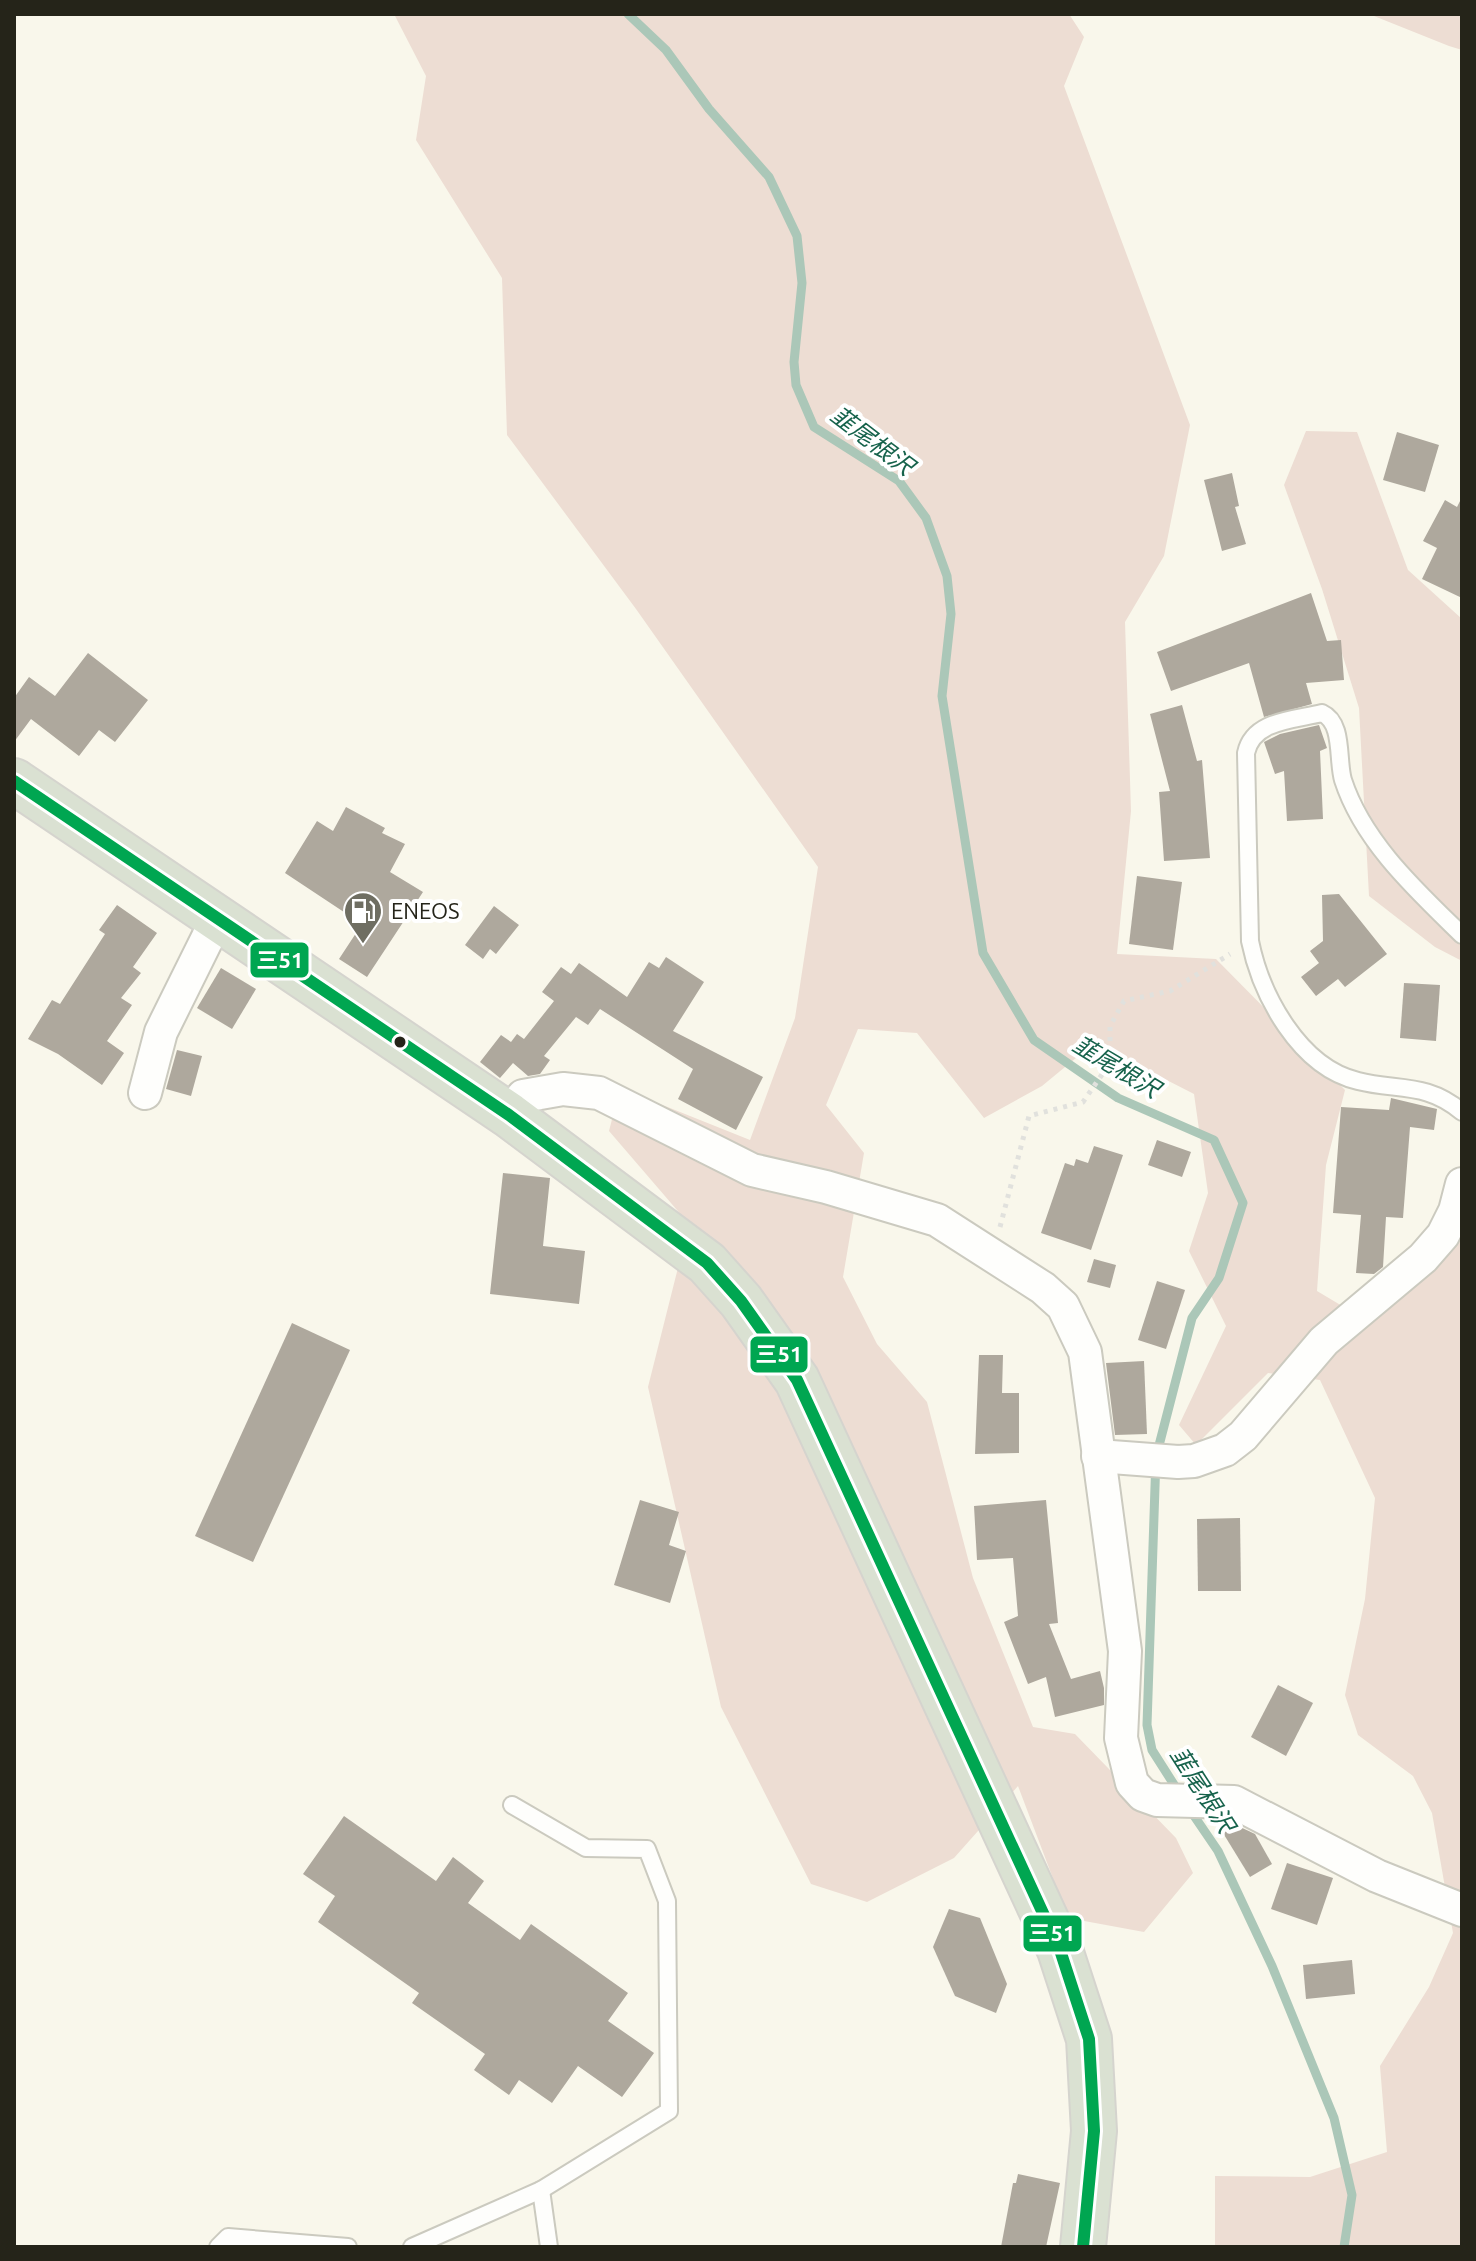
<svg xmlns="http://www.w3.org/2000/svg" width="1476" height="2261" font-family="Ubuntu,'Noto Sans JP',sans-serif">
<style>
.green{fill:#edddd3}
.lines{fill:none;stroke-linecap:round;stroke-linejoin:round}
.stream{stroke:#abc7b8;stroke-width:9}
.building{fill:#aea89d}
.lane-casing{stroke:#cbcabf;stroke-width:20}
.street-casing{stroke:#cbcabf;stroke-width:36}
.highway-casing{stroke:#d5d4ce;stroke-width:48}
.path{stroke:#e1e1dd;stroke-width:5;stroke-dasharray:4 6;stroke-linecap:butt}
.lane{stroke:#fefefc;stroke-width:16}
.street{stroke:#fefefc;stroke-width:32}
.highway{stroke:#dae1d2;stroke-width:44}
.bus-1-casing{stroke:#fff;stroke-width:18}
.bus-1{stroke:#00a651;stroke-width:12}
.bus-dot{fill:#252419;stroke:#fff;stroke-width:3}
.labels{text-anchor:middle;stroke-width:8;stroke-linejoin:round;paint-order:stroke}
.poi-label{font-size:22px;fill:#252419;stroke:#fff;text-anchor:start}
.water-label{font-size:24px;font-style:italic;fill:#17634c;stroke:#fff}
.line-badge{stroke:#fff;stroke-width:3}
.badge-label{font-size:22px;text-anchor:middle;font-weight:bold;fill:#fff}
</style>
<rect width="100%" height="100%" fill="#f9f7eb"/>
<g class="green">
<polygon points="394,14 1069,14 1084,37 1064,86 1190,425 1164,556 1125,622 1131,811 1117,954 1216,959 1345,1090 1326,1165 1317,1291 1369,1322 1462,1221 1462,2247 1215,2247 1215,2176 1310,2177 1387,2152 1380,2066 1429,1987 1453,1933 1432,1813 1413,1776 1358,1735 1345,1695 1365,1599 1375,1498 1320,1380 1268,1373 1196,1445 1179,1425 1226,1326 1189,1251 1208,1193 1194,1094 1151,1072 1082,1053 1042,1086 984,1118 917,1033 858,1029 826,1105 864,1153 843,1277 877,1344 927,1402 973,1578 1033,1727 1075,1734 1176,1838 1193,1873 1144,1932 1068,1918 1018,1786 954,1858 867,1902 811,1884 721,1707 648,1387 689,1224 609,1131 620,1088 750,1140 795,1018 818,867 636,609 507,435 502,278 416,140 426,76"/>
<polygon points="1369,14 1462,14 1462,50 1449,46"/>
<polygon points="1306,431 1357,432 1408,570 1462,619 1462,961 1435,947 1369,896 1359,708 1322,589 1284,485"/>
</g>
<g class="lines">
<g class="stream">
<polyline points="628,14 666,50 709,109 769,177 797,236 802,283 794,362 796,385 814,427 899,481 926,518 947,576 951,614 942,696 983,953 1034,1040 1118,1098 1214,1140 1243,1203 1219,1278 1192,1318 1156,1457 1147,1725 1152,1750 1180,1794"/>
<polyline points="1188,1807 1218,1851 1272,1966 1334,2118 1352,2195 1344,2247"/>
</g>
</g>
<g class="building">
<polygon points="1397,432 1439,445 1425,492 1383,480"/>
<polygon points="1232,473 1239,506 1235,507 1246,544 1222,551 1204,480"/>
<polygon points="1462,497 1462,598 1422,579 1437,548 1423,541 1445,500 1457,507"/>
<polygon points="1311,593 1327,641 1341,640 1344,680 1306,683 1312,704 1264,717 1249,663 1171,691 1157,652"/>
<polygon points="88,653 148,700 115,742 99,730 79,756 31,719 14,742 14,698 29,677 55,696"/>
<polygon points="1182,705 1197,761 1202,760 1210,858 1164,861 1159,792 1170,791 1150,714"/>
<polygon points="1319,725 1327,748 1320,751 1323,819 1287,821 1284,771 1275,774 1264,742 1280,734"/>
<polygon points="346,807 385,828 382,833 405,844 390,872 423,892 367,977 339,959 362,924 285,873 317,821 333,831"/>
<polygon points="1137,876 1182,882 1173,950 1129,944"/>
<polygon points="1339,894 1387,954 1345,987 1338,979 1316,996 1301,977 1319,963 1310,951 1323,941 1322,895"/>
<polygon points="117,905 157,933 133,967 141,973 121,998 132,1005 107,1041 124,1053 102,1085 58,1054 28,1039 52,1000 60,1004 105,934 99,930"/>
<polygon points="494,906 519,925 496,954 490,949 483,959 465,945"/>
<polygon points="666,957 704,982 673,1031 763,1077 736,1130 678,1099 693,1069 600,1009 588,1025 576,1017 544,1056 550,1060 540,1074 528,1076 513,1063 500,1078 480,1062 501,1035 511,1042 517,1034 524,1039 554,1001 542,992 561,967 571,974 579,963 627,997 649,962 659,968"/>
<polygon points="221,968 256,989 232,1029 197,1008"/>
<polygon points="1404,983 1440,985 1436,1041 1400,1038"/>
<polygon points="177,1050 202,1056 191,1096 166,1089"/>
<polygon points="1391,1098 1437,1109 1434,1130 1410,1127 1403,1218 1386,1217 1383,1267 1374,1274 1356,1273 1361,1215 1333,1213 1341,1107 1389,1110"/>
<polygon points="1157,1140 1191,1152 1182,1177 1148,1165"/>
<polygon points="1094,1146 1123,1155 1091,1250 1041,1233 1065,1163 1074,1166 1076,1159 1088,1163"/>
<polygon points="503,1173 550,1178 543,1246 585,1251 579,1304 490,1294"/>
<polygon points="1094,1259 1116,1265 1110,1288 1087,1282"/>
<polygon points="1157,1281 1185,1290 1166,1349 1138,1340"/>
<polygon points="292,1323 350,1350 253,1562 195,1536"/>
<polygon points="979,1355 1003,1355 1002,1393 1019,1393 1019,1453 975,1454"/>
<polygon points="1144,1361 1147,1434 1115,1435 1106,1363"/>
<polygon points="640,1500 679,1512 669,1545 686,1551 670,1603 614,1585"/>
<polygon points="1046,1500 1058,1623 1049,1624 1071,1679 1100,1671 1104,1688 1104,1705 1055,1717 1046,1677 1028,1684 1004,1622 1018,1616 1013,1558 977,1560 974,1506"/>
<polygon points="1240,1518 1241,1591 1198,1591 1197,1519"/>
<polygon points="1278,1685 1313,1703 1286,1756 1251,1737"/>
<polygon points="344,1816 436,1881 453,1857 484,1881 468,1903 520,1940 531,1924 628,1993 608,2021 654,2053 622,2097 578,2066 552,2103 519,2080 509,2095 474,2070 485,2054 412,2003 419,1993 318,1922 335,1896 303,1874"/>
<polygon points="1236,1825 1255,1834 1272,1864 1250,1877 1223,1833"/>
<polygon points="1287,1863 1333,1878 1317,1925 1271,1909"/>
<polygon points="949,1909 980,1918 1007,1984 996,2013 955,1996 933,1947"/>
<polygon points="1352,1960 1355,1994 1306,1999 1303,1965"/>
<polygon points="1018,2174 1060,2183 1046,2247 1001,2247 1013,2183 1016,2183"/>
</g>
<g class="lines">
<defs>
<g id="lane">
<path d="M 1462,935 C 1417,891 1363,842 1343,780 C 1337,760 1344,723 1322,713 C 1294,720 1253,720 1246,753 L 1250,941 C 1261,995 1299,1067 1358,1081 C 1397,1091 1427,1082 1462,1112"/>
<polyline points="541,2190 549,2247"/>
<polyline points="218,2247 228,2237 348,2247"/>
<polyline points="412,2247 541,2190 669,2111 667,1901 647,1849 586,1848 512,1805"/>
</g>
<g id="street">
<polyline points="145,1093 161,1032 217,919"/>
<polyline points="509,1115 523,1096 563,1089 599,1093 752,1170 826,1187 937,1220 1043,1288 1063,1306 1085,1352 1125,1651 1121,1738 1132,1783 1143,1795 1157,1800 1234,1802 1377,1876 1462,1910"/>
<polyline points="1098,1456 1178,1462 1194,1461 1225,1450 1243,1436 1324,1341 1423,1258 1443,1235 1455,1211 1462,1184"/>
</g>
<polyline id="highway" points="14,781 509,1115 707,1263 741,1301 797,1380 1060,1950 1089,2039 1094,2131 1083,2247"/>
</defs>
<use href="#lane" class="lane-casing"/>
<use href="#street" class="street-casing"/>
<use href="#highway" class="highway-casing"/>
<polyline class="path" points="1000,1227 1029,1116 1083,1102 1110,1063 1110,1026 1124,1001 1170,991 1230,954"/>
<use href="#lane" class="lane"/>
<use href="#street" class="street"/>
<use href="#highway" class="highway"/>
<defs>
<polyline id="bus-1" points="14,781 509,1115 707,1263 741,1301 797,1380 1060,1950 1089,2039 1094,2131 1083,2247"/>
</defs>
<use href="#bus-1" class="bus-1-casing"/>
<use href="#bus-1" class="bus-1"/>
</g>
<defs>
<symbol id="fuel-pin" viewBox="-11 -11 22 30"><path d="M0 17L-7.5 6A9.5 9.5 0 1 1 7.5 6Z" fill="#6f6e62" stroke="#fff"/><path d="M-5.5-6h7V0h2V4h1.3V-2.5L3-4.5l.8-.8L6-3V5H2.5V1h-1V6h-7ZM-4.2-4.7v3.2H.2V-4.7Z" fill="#fff"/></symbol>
</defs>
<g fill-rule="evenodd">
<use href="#fuel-pin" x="341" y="889" width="44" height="60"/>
</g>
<circle class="bus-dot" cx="400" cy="1042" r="7"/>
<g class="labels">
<g class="poi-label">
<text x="391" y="919">ENEOS</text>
</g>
<g class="water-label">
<text transform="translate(872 441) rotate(37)" y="8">韮尾根沢</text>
<text transform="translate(1116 1067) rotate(31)" y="8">韮尾根沢</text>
<text transform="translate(1202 1790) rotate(57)" y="8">韮尾根沢</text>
</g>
</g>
<g class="line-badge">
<rect x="249" y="941" width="61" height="38" rx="8" fill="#00a651"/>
<rect x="749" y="1335" width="60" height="39" rx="8" fill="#00a651"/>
<rect x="1022" y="1914" width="61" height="39" rx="8" fill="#00a651"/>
</g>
<g class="badge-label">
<text x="280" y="968">三51</text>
<text x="779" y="1362">三51</text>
<text x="1052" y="1941">三51</text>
</g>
<rect width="1476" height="2261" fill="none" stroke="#252419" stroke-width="32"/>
</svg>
